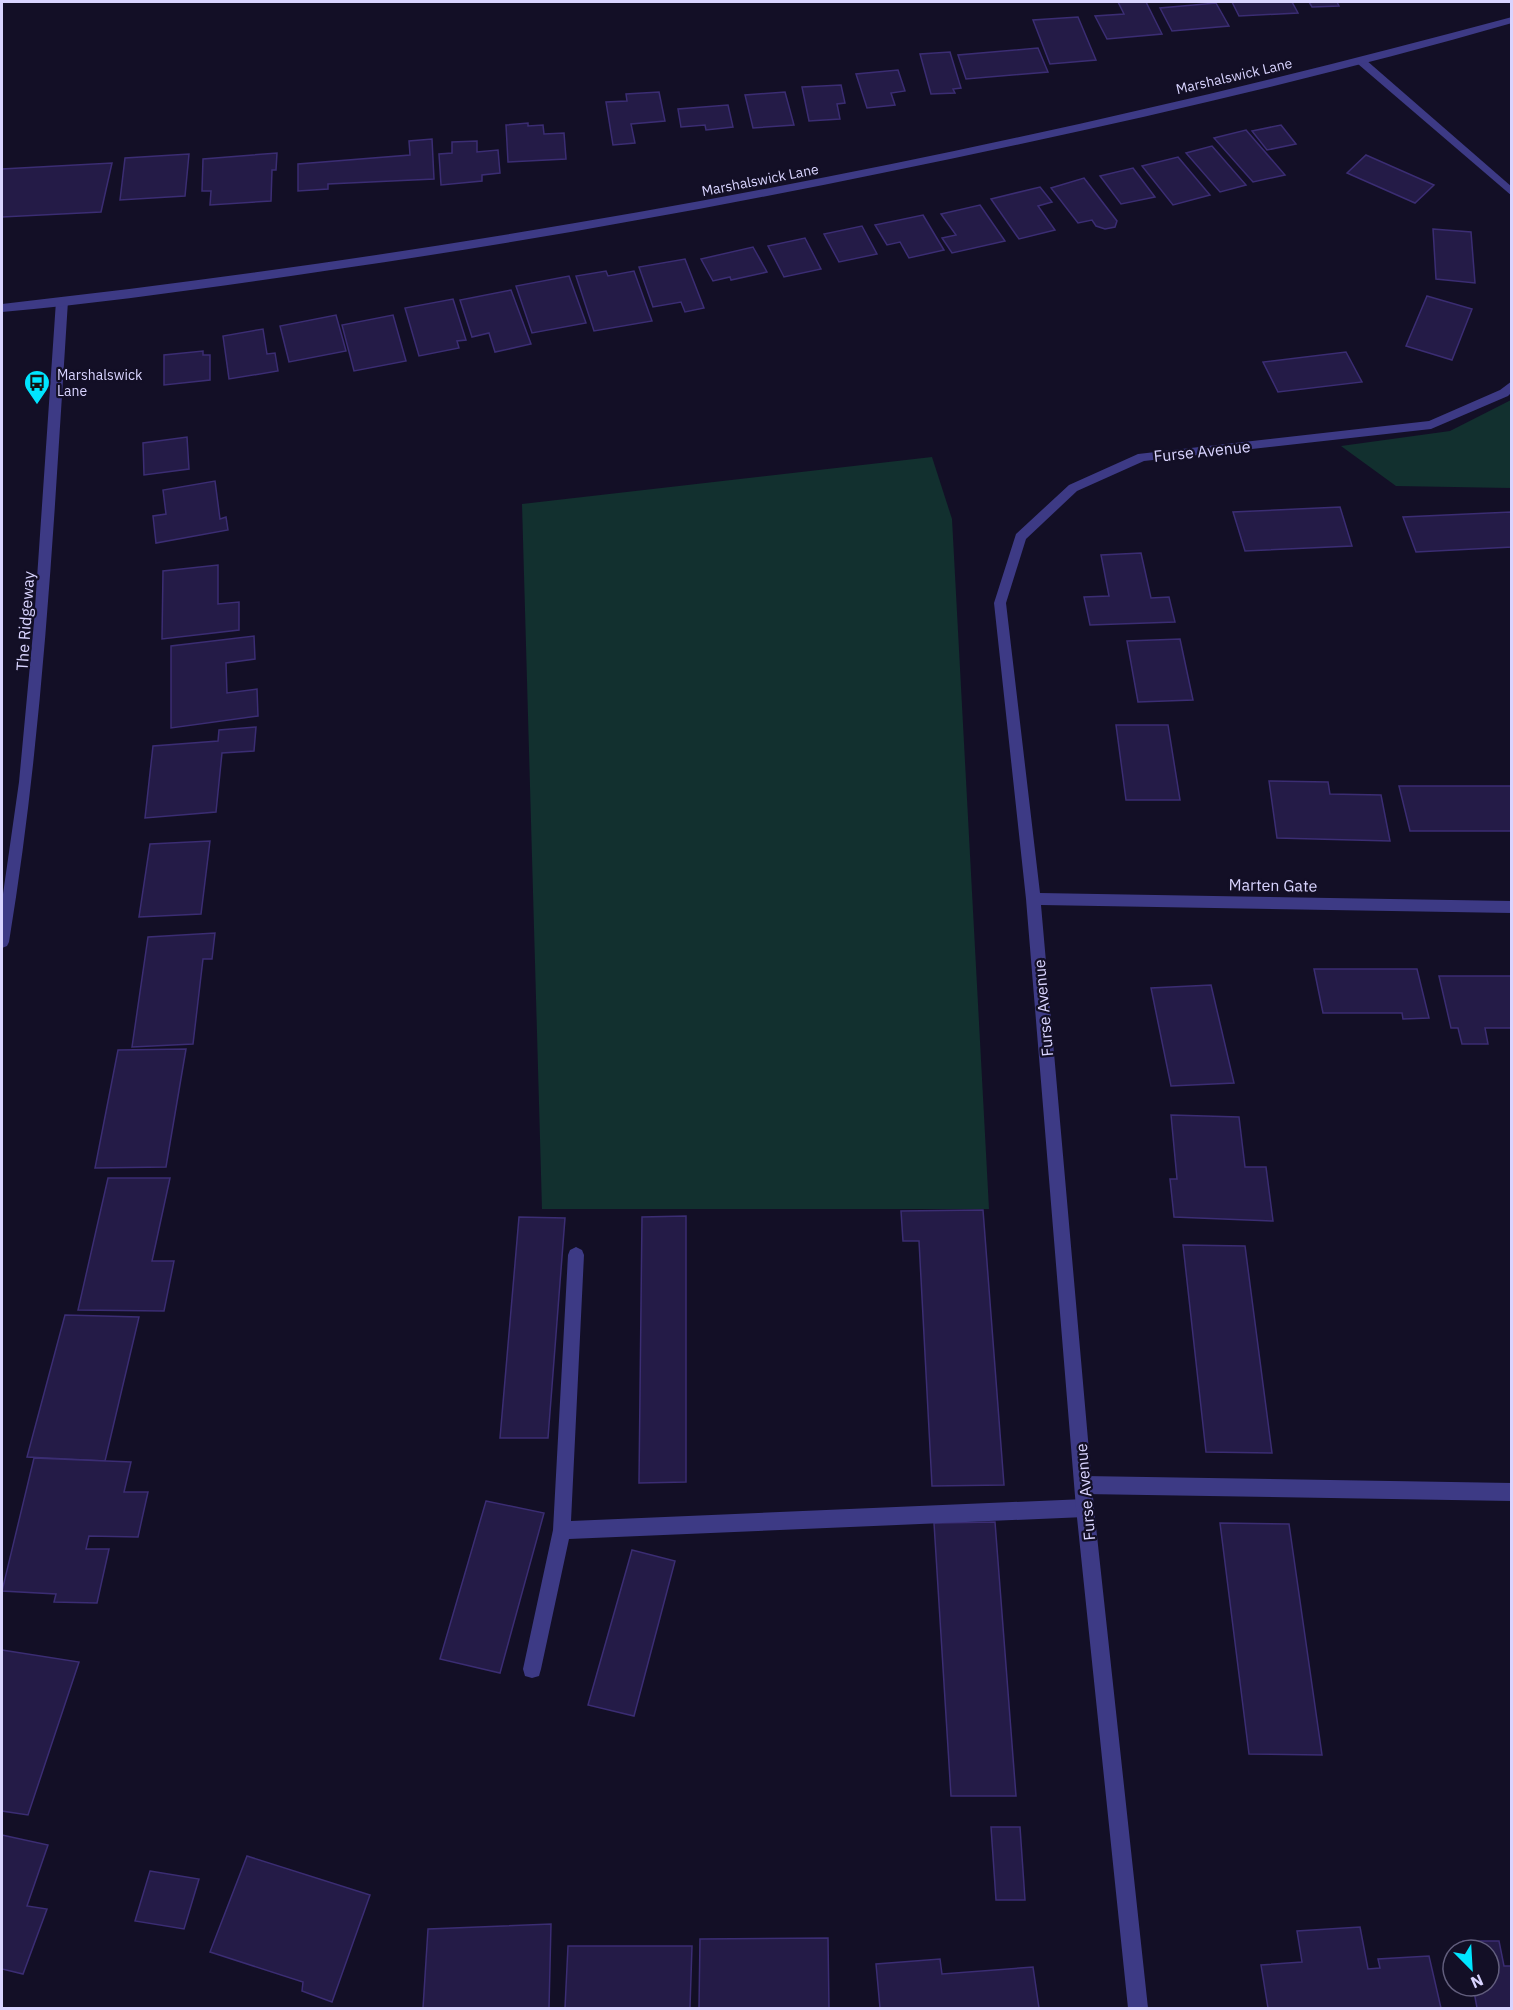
<svg xmlns="http://www.w3.org/2000/svg" width="1513" height="2010" font-family="'IBM Plex Sans',sans-serif">
<style>
.green{fill:#12302f}
.building{fill:#241b47;stroke:#3b2d73;stroke-width:1.5}
.lines{fill:none;stroke-linecap:round;stroke-linejoin:round}
.service{fill:#3d3a85;fill-rule:evenodd}
.minor{fill:#3d3a85;fill-rule:evenodd}
.tertiary{fill:#3d3a85;fill-rule:evenodd}
.labels{text-anchor:middle;stroke-width:4.5;stroke-linejoin:round;paint-order:stroke}
.far-street-label{font-size:14px;fill:#d9d4ff;stroke:#130f26}
.far-poi-label{font-size:14px;fill:#d9d4ff;stroke:#130f26;text-anchor:start}
.street-label{font-size:16px;fill:#d9d4ff;stroke:#130f26}
</style>
<rect width="100%" height="100%" fill="#130f26"/>
<g class="green">
<polygon points="1511,400 1511,488 1396,486 1341,446 1450,431"/>
<polygon points="932,457 952,519 989,1209 542,1209 522,504"/>
</g>
<g class="building">
<polygon points="1118,2 1146,2 1162,34 1107,39 1095,16 1124,14"/>
<polygon points="1232,2 1292,2 1298,13 1239,16"/>
<polygon points="1309,2 1337,2 1339,6 1312,7"/>
<polygon points="1216,3 1229,26 1172,31 1160,8"/>
<polygon points="1078,17 1096,60 1050,64 1033,20"/>
<polygon points="1038,48 1048,72 966,79 958,55"/>
<polygon points="950,52 961,88 953,89 955,93 931,94 920,54"/>
<polygon points="898,70 905,91 891,93 895,105 867,108 856,74"/>
<polygon points="841,85 845,103 837,104 840,119 809,121 802,87"/>
<polygon points="659,92 665,121 631,124 635,143 613,145 606,102 627,101 626,94"/>
<polygon points="785,92 794,125 753,128 745,95"/>
<polygon points="728,105 733,127 706,130 705,125 681,127 678,109"/>
<polygon points="528,123 528,126 543,125 544,134 564,133 566,159 508,162 506,125"/>
<polygon points="1281,125 1296,144 1267,150 1252,131"/>
<polygon points="1246,130 1285,175 1253,182 1214,138"/>
<polygon points="432,139 434,179 328,184 328,189 298,191 298,164 410,155 409,141"/>
<polygon points="477,141 477,152 498,150 500,173 482,175 482,181 441,185 439,154 452,153 452,142"/>
<polygon points="1212,146 1246,185 1220,192 1186,153"/>
<polygon points="277,153 276,170 272,170 271,201 210,205 211,191 202,191 203,159"/>
<polygon points="189,154 185,196 120,200 125,158"/>
<polygon points="1366,155 1434,185 1415,203 1347,173"/>
<polygon points="1178,157 1210,195 1173,205 1142,166"/>
<polygon points="112,163 101,212 2,217 2,169"/>
<polygon points="1133,168 1155,197 1121,204 1100,176"/>
<polygon points="1084,178 1117,221 1115,227 1105,229 1096,226 1092,220 1078,223 1051,188"/>
<polygon points="1040,187 1052,202 1038,206 1055,230 1019,239 991,199"/>
<polygon points="980,205 1005,241 952,253 942,238 956,235 941,214"/>
<polygon points="923,215 944,250 909,258 900,242 887,245 875,225"/>
<polygon points="862,226 877,254 839,262 824,234"/>
<polygon points="1433,229 1471,232 1475,283 1436,279"/>
<polygon points="805,238 821,269 784,277 768,246"/>
<polygon points="753,247 767,272 731,280 730,277 713,281 701,259"/>
<polygon points="685,259 704,308 685,312 681,302 653,307 639,267"/>
<polygon points="606,271 608,276 634,271 652,321 594,331 576,276"/>
<polygon points="569,276 586,323 532,333 516,286"/>
<polygon points="511,290 531,344 495,352 489,333 472,337 460,300"/>
<polygon points="1427,296 1472,309 1452,360 1406,346"/>
<polygon points="453,299 466,340 457,341 459,348 419,356 405,308"/>
<polygon points="336,315 346,351 289,362 280,326"/>
<polygon points="393,315 406,361 354,371 342,325"/>
<polygon points="263,329 267,354 275,353 278,371 229,379 223,336"/>
<polygon points="203,351 203,355 210,355 210,380 164,385 164,355"/>
<polygon points="1346,352 1362,382 1278,392 1263,362"/>
<polygon points="187,437 189,469 144,475 143,443"/>
<polygon points="215,481 220,519 226,517 228,530 156,543 153,516 166,514 163,490"/>
<polygon points="1340,507 1352,546 1245,551 1233,512"/>
<polygon points="1511,512 1512,547 1416,552 1403,517"/>
<polygon points="1141,553 1151,598 1169,597 1175,622 1090,625 1084,597 1109,596 1101,555"/>
<polygon points="218,565 218,604 239,602 239,630 162,639 163,571"/>
<polygon points="254,636 255,659 226,663 227,693 257,689 258,716 171,728 171,646"/>
<polygon points="1180,639 1193,700 1138,702 1127,641"/>
<polygon points="1116,725 1168,725 1180,800 1126,800"/>
<polygon points="256,727 254,751 222,753 216,812 145,818 153,746 218,741 219,730"/>
<polygon points="1269,781 1328,782 1330,794 1381,795 1390,841 1277,838"/>
<polygon points="1399,786 1512,786 1512,831 1410,831"/>
<polygon points="210,841 201,914 139,917 150,844"/>
<polygon points="215,933 212,959 203,959 193,1044 132,1047 148,937"/>
<polygon points="1314,969 1417,969 1429,1018 1403,1019 1402,1013 1323,1013"/>
<polygon points="1439,976 1512,976 1512,1028 1485,1028 1488,1044 1462,1044 1458,1028 1451,1028"/>
<polygon points="1211,985 1234,1083 1171,1086 1151,988"/>
<polygon points="186,1049 166,1167 95,1168 118,1050"/>
<polygon points="1171,1115 1239,1117 1245,1167 1266,1167 1273,1221 1174,1217 1170,1179 1177,1179"/>
<polygon points="108,1178 170,1178 152,1261 174,1261 164,1311 78,1310"/>
<polygon points="983,1210 1004,1485 932,1486 919,1241 903,1241 901,1211"/>
<polygon points="686,1216 686,1482 639,1483 642,1217"/>
<polygon points="519,1217 565,1218 548,1438 500,1438"/>
<polygon points="1183,1245 1245,1246 1272,1453 1206,1452"/>
<polygon points="65,1315 139,1317 105,1461 27,1457"/>
<polygon points="34,1458 131,1462 124,1492 148,1492 138,1537 89,1536 86,1549 109,1549 97,1603 54,1602 56,1594 2,1591"/>
<polygon points="486,1501 544,1513 500,1673 440,1659"/>
<polygon points="995,1522 1016,1796 951,1796 934,1523"/>
<polygon points="1220,1523 1289,1524 1322,1755 1249,1754"/>
<polygon points="632,1550 675,1561 634,1716 588,1705"/>
<polygon points="2,1650 79,1662 28,1815 2,1811"/>
<polygon points="991,1827 1020,1827 1025,1900 996,1900"/>
<polygon points="2,1835 48,1845 27,1906 47,1909 23,1974 2,1969"/>
<polygon points="247,1856 370,1895 332,2002 302,1991 303,1982 210,1952"/>
<polygon points="150,1871 199,1879 184,1929 135,1921"/>
<polygon points="551,1924 549,2008 423,2008 428,1929"/>
<polygon points="1360,1927 1368,1969 1380,1968 1378,1959 1429,1956 1441,2008 1268,2008 1261,1965 1302,1962 1297,1931"/>
<polygon points="828,1938 829,2008 699,2008 700,1939"/>
<polygon points="1463,1941 1499,1941 1504,1966 1512,1966 1512,2008 1477,2008 1473,1986 1489,1986 1489,1950 1465,1950"/>
<polygon points="568,1946 692,1946 690,2008 565,2008"/>
<polygon points="940,1959 942,1974 1033,1967 1039,2008 880,2008 876,1964"/>
</g>
<g class="lines">
<g class="service">
<polygon points="576,1247 582,1250 584,1255 571,1521 1085,1499 1091,1502 1094,1508 1091,1514 1085,1517 569,1539 541,1669 539,1676 532,1678 525,1676 523,1669 553,1530 568,1255 570,1250"/>
<polygon points="1084,1476 1512,1483 1512,1501 1084,1494 1078,1491 1075,1485 1078,1479"/>
</g>
<g class="minor">
<polygon points="1358,60 1366,60 1512,187 1512,196 1358,64"/>
<path d="M 62,297 L 68,301 C 54,516 44,730 9,942 L 7,946 L 2,948 L 2,901 L 19,782 L 34,622 L 56,301 Z"/>
<polygon points="1512,381 1512,392 1508,396 1431,429 1144,461 1077,491 1026,539 1006,603 1040,893 1512,901 1512,913 1041,905 1094,1508 1148,2008 1128,2008 1076,1508 1026,899 994,603 1016,534 1069,485 1138,454 1429,421 1500,390"/>
</g>
<path class="tertiary" d="M 1512,17 L 1512,23 C 1306,82 1096,129 887,172 C 703,210 518,243 331,270 C 222,286 112,302 2,312 L 2,304 C 512,247 1016,151 1512,17 Z"/>
</g>
<defs>
<symbol id="bus-pin" viewBox="-11 -11 22 30"><path d="M0 17L-7.5 6A9.5 9.5 0 1 1 7.5 6Z" fill="#00e5ff" stroke="#130f26"/><path d="M-5-6H5V4H4V6H2V4H-2V6H-4V4H-5ZM-3.5-4V0h7V-4ZM-3.5 1.2v1.5H-2V1.2ZM2 1.2v1.5H3.5V1.2Z" fill="#111"/></symbol>
</defs>
<g fill-rule="evenodd">
<use href="#bus-pin" x="22" y="368" width="30" height="40"/>
</g>
<g class="labels">
<g class="far-street-label">
<text transform="translate(1234 76) rotate(-13)" y="5">Marshalswick Lane</text>
<text transform="translate(760 180) rotate(-11)" y="5">Marshalswick Lane</text>
</g>
<g class="far-poi-label">
<text x="57" y="380">Marshalswick<tspan x="57" dy="16">Lane</tspan></text>
</g>
<g class="street-label">
<text transform="translate(1202 451) rotate(-6)" y="6">Furse Avenue</text>
<text transform="translate(25 621) rotate(-86)" y="6">The Ridgeway</text>
<text transform="translate(1273 885) rotate(1)" y="6">Marten Gate</text>
<text transform="translate(1043 1008) rotate(-95)" y="6">Furse Avenue</text>
<text transform="translate(1085 1492) rotate(-95)" y="6">Furse Avenue</text>
</g>
</g>
<rect width="1513" height="2010" fill="none" stroke="#d9d4ff" stroke-width="6"/>
<g transform="translate(1471 1968) rotate(156)"><circle r="28" fill="#130f26" stroke="#625e7d" stroke-width="1.5"/>
<path d="M0-4.5L10 22L0 15L-10 22Z" fill="#00e5ff"/>
<text y="-9" font-size="16" font-weight="bold" text-anchor="middle" fill="#d9d4ff">N</text>
</g>
</svg>
